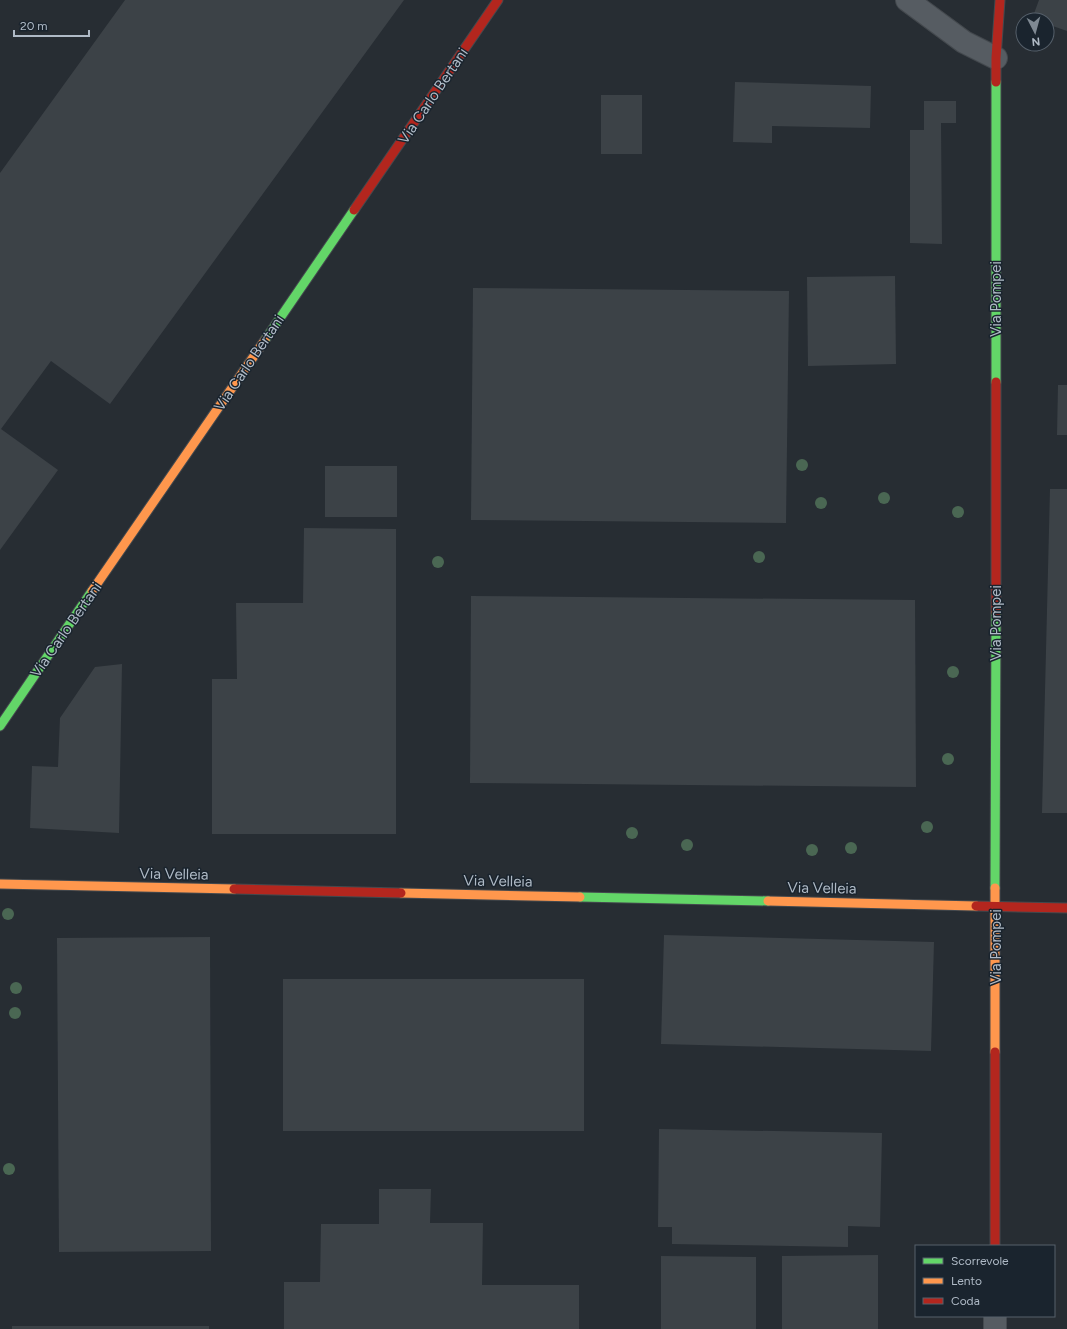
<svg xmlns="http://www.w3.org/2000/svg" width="1067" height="1329" font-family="Figtree,sans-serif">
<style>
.building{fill:#3c4247}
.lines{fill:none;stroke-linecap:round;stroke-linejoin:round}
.street-casing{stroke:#44494e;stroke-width:24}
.fast-casing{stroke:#44494e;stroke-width:11}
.slow-casing{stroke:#44494e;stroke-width:11}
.jam-casing{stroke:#44494e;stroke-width:11}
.street{stroke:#565c62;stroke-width:22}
.fast{stroke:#63d668;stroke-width:9}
.slow{stroke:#ff974d;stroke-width:9}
.jam{stroke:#b3261e;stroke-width:9}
.tree{fill:#4a6753}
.labels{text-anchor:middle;stroke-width:3;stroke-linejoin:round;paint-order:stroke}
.street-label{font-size:15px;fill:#afbac6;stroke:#1a242e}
</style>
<rect width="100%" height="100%" fill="#272d33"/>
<g class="building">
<polygon points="125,0 404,0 110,404 51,361 1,429 58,470 0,550 0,173"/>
<polygon points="1039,0 1067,0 1067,31 1047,24 1047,20 1032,19"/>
<polygon points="735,82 871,86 870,128 772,126 772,143 733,142"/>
<rect x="601" y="95" width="41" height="59"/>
<polygon points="924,101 956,101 956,123 941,123 942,244 910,243 910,130 924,130"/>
<polygon points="895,276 896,364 808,366 807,277"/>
<polygon points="473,288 789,291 786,523 471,520"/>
<polygon points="1058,385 1067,385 1067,435 1057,435"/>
<rect x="325" y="466" width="72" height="51"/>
<polygon points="1050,489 1067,489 1067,813 1042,813"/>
<polygon points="304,528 396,529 396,834 212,834 212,679 237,679 236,603 303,603"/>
<polygon points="471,596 915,600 916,787 470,783"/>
<polygon points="122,664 119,833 30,828 32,766 58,767 60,718 95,667"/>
<polygon points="664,935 934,942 931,1051 661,1044"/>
<polygon points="210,937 211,1251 59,1252 57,938"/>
<rect x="283" y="979" width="301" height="152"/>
<polygon points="659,1129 882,1133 880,1227 848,1226 848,1247 672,1244 672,1227 658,1227"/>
<polygon points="379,1189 431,1189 430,1223 483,1223 482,1285 579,1285 579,1329 284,1329 284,1282 320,1282 321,1224 379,1224"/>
<polygon points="878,1255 878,1329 782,1329 782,1256"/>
<polygon points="661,1256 756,1257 756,1329 661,1329"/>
<rect x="12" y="1326" width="197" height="3"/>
</g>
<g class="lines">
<defs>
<g id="street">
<polyline points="907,0 964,42 996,58"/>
<polyline points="995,1329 995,1316"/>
</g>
<g id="fast">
<polyline points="265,340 354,210"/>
<polyline points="996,382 996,82"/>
<polyline points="0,726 92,591"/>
<polyline points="995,888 996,613"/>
<polyline points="580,897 768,901"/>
</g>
<g id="slow">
<polyline points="92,591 265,340"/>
<polyline points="0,884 234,889"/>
<polyline points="401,893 580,897"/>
<polyline points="768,901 976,906"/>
<polyline points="995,1052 995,888"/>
</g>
<g id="jam">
<polyline points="996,82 996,58 1000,0"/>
<polyline points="354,210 498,0"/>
<polyline points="996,613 996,382"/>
<polyline points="234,889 401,893"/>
<polyline points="976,906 1067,908"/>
<polyline points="995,1246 995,1052"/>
</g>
</defs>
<use href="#street" class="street-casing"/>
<use href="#fast" class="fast-casing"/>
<use href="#slow" class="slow-casing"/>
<use href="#jam" class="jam-casing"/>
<use href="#street" class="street"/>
<use href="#fast" class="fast"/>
<use href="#slow" class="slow"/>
<use href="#jam" class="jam"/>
</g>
<g class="tree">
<circle cx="802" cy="465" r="6"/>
<circle cx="884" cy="498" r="6"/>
<circle cx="821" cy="503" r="6"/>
<circle cx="958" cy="512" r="6"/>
<circle cx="759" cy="557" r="6"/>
<circle cx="438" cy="562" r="6"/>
<circle cx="953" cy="672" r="6"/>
<circle cx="948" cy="759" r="6"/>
<circle cx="927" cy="827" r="6"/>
<circle cx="632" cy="833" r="6"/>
<circle cx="687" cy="845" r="6"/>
<circle cx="851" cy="848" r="6"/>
<circle cx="812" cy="850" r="6"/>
<circle cx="8" cy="914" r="6"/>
<circle cx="16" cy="988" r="6"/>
<circle cx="15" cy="1013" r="6"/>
<circle cx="9" cy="1169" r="6"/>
</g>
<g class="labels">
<g class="street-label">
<text transform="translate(433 96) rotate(-56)" y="5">Via Carlo Bertani</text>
<text transform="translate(996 299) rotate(-90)" y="5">Via Pompei</text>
<text transform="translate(249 363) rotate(-56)" y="5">Via Carlo Bertani</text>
<text transform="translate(996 623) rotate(-90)" y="5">Via Pompei</text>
<text transform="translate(66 630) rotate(-55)" y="5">Via Carlo Bertani</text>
<text transform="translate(174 874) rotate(1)" y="5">Via Velleia</text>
<text transform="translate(498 881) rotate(1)" y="5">Via Velleia</text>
<text transform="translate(822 888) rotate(1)" y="5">Via Velleia</text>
<text transform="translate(996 947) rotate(-90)" y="5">Via Pompei</text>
</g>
</g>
<rect x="915" y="1245" width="140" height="72" fill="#1a242e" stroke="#56606b"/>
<rect x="923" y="1258" width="20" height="6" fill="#63d668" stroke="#56606b"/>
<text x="951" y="1265" font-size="12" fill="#afbac6">Scorrevole</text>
<rect x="923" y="1278" width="20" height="6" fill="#ff974d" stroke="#56606b"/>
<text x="951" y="1285" font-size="12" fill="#afbac6">Lento</text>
<rect x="923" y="1298" width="20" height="6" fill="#b3261e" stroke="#56606b"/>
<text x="951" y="1305" font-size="12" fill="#afbac6">Coda</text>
<g transform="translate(1035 32) rotate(174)"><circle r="19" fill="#1a242e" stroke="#56606b"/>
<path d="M0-3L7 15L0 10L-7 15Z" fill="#7f8993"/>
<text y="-6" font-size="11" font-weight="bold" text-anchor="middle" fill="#afbac6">N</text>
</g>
<path d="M14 30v6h75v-6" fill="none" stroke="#afbac6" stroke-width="2"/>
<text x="20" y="30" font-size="12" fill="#afbac6" stroke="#1a242e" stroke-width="3" paint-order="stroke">20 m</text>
</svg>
